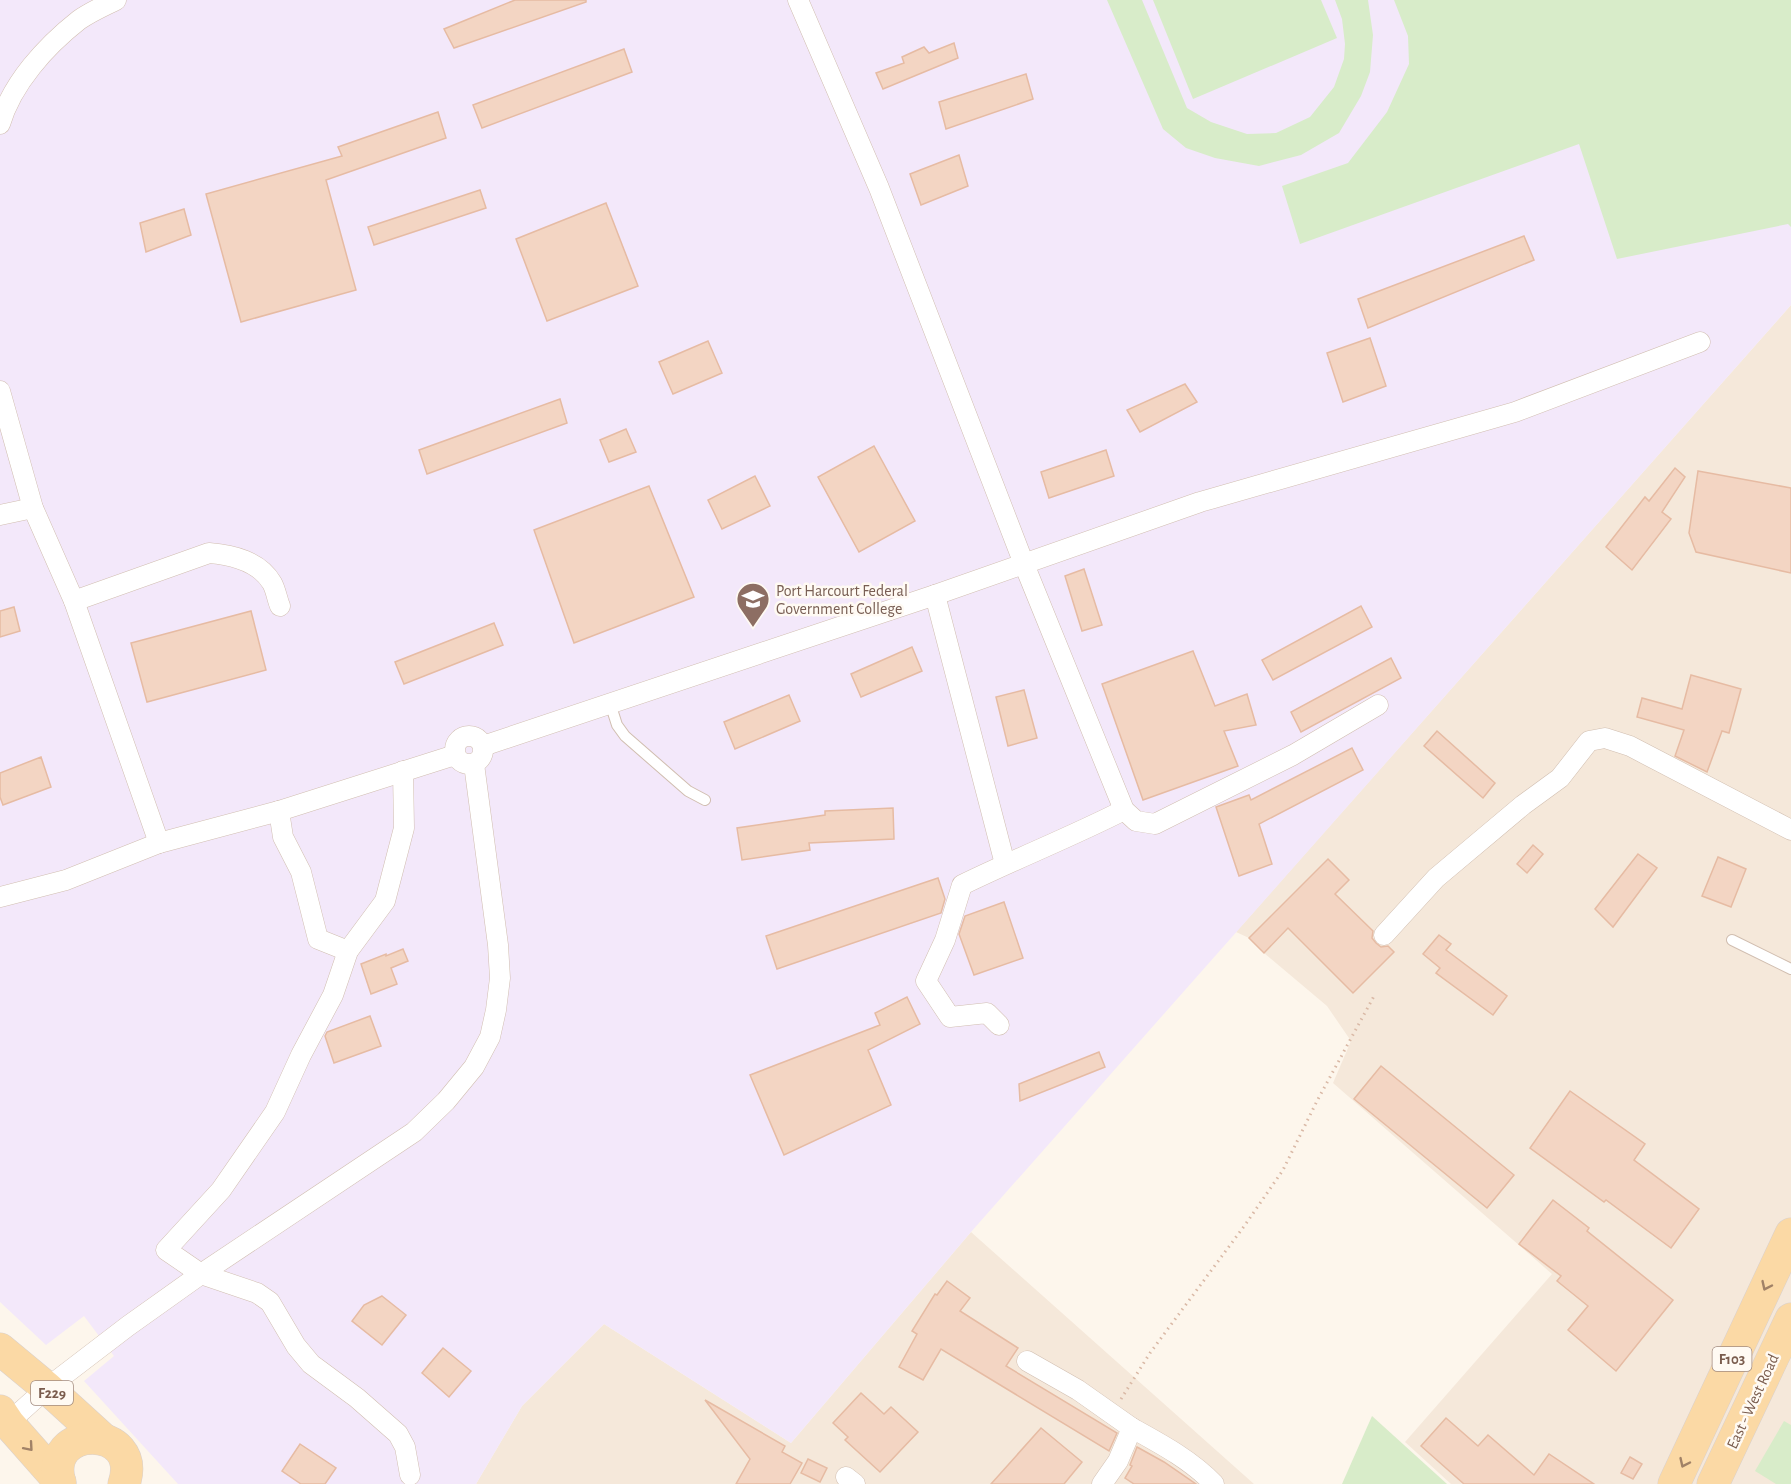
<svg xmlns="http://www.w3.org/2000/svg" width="1791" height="1484" font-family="'Alegreya Sans',sans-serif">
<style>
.residential{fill:#f5e8da}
.education{fill:#f3e8fa}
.green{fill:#d8ecc9}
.building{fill:#f3d5c3;stroke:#e6bba3;stroke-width:1.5}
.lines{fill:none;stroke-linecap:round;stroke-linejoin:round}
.service-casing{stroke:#d1beb0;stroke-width:12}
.minor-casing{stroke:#d1beb0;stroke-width:21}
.primary-casing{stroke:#dad1cd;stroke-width:33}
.path{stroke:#d9b8a5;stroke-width:3;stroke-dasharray:1.5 4.5;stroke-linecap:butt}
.service{stroke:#fff;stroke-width:10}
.minor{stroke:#fff;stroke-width:20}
.primary{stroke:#fbd9a5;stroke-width:32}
.oneway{stroke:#a18267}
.labels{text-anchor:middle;stroke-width:5;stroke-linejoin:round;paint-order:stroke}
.shield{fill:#fffaf3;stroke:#a28b7f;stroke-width:1.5}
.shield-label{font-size:15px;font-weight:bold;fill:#7a5c4d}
.education-label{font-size:16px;fill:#785e54;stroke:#fffaf3;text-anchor:start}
.street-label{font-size:16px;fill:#7a5c4d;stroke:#fffaf3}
</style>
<rect width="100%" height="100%" fill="#fdf6ec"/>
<g class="residential">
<polygon points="1791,305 1791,1484 1451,1484 1405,1442 1552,1274 1333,1083 1351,1041 1327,1006 1264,953 1249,938 1236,932"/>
<polygon points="971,1232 1254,1484 476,1484 522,1406 604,1324 791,1443"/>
</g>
<polygon class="education" points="0,0 1791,0 1791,305 971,1232 791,1443 604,1324 522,1406 476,1484 178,1484 84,1381 114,1356 84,1316 46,1345 0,1302"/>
<g class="green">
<polygon points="1107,0 1142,0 1187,108 1211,122 1247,134 1276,133 1310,117 1334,87 1344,59 1345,44 1342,19 1335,0 1368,0 1373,35 1370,72 1361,96 1339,133 1301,155 1259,166 1215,158 1186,148 1163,129"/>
<polygon points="1153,0 1321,0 1337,38 1193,99"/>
<polygon points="1394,0 1791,0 1791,227 1788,224 1617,259 1579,144 1300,244 1282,186 1348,163 1387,112 1409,64 1408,36"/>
<polygon points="1372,1416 1447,1484 1342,1484"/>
<polygon points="1784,1421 1791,1425 1791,1484 1776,1484 1755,1471"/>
</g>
<g class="building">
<polygon points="515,0 586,0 586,2 454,48 444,29"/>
<polygon points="954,43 958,58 883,89 876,73 904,63 902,57 924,47 929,53"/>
<polygon points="624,49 632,72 482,128 473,105"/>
<polygon points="1026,74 1033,99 946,129 939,102"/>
<polygon points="438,112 446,138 326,180 356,290 241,322 206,194 342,156 338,147"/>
<polygon points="959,155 968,186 921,205 910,174"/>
<polygon points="480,190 486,208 374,245 368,227"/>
<polygon points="606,203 638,286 547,321 516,239"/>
<polygon points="184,209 191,235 146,252 140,223"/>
<polygon points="1524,236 1534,260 1368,328 1358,299"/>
<polygon points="1370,338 1386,386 1343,402 1327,353"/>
<polygon points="708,341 722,373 673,394 659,362"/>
<polygon points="1185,384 1197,402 1140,432 1127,410"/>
<polygon points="560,399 567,423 427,474 419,450"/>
<polygon points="626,429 636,452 609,462 600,440"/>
<polygon points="874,446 915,521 859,552 818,477"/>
<polygon points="1106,450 1114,476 1049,498 1041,472"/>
<polygon points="1675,468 1685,477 1662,512 1671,519 1632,570 1606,547 1645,497 1649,501"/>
<polygon points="1698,471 1791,488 1791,573 1696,552 1689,533"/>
<polygon points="755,476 770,506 722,529 708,500"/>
<polygon points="649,486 694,597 574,643 534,530"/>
<polygon points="1084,569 1102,625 1082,631 1065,576"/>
<polygon points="1361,606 1372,627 1273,680 1262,660"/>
<polygon points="14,607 20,631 0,637 0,611"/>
<polygon points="251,611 266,670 147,702 131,643"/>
<polygon points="494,623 503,645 404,684 395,662"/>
<polygon points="912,647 922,671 861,697 851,674"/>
<polygon points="1193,651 1215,706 1247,694 1256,725 1224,731 1238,766 1143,800 1102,684"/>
<polygon points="1391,658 1401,678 1301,732 1291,712"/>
<polygon points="1691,675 1741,689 1729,733 1722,731 1707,772 1675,756 1684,730 1637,717 1642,698 1682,709"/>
<polygon points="1024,690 1037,738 1008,746 996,697"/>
<polygon points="789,695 800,721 735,749 724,722"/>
<polygon points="1437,731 1495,783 1483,798 1424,746"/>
<polygon points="1352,748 1363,770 1259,824 1272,864 1239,876 1216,807 1249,795 1251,800"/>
<polygon points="41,757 51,787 3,805 0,797 0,773"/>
<polygon points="893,808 894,839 809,843 810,850 742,860 737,828 825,815 825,811"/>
<polygon points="1533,845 1543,854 1527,873 1517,864"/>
<polygon points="1638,854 1657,868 1613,927 1595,909"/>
<polygon points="1718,857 1746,869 1731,907 1702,896"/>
<polygon points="1328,859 1349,880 1335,894 1373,931 1372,938 1376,943 1381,947 1388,946 1394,952 1353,993 1288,928 1264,953 1249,938"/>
<polygon points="938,878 945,899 941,913 777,969 766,936"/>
<polygon points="1004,902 1023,958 974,975 959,934 965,916"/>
<polygon points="1439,935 1451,944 1446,950 1507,996 1493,1015 1436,973 1440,968 1423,954"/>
<polygon points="403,949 408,961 391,968 397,984 371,994 361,964 386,954 386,956"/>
<polygon points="907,997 920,1024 868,1050 891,1105 784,1155 750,1075 880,1025 875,1013"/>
<polygon points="370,1016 381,1046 334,1063 325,1036 327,1032"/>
<polygon points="1099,1052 1105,1067 1020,1101 1019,1084"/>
<polygon points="1381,1066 1514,1175 1487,1208 1354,1099"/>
<polygon points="1570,1091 1645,1144 1634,1160 1699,1209 1671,1248 1606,1200 1604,1202 1530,1148"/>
<polygon points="1553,1200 1589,1228 1587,1231 1673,1300 1616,1371 1568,1330 1588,1306 1557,1281 1561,1276 1519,1244"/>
<polygon points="947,1281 970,1298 960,1311 1018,1348 1006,1366 1117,1433 1109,1451 941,1349 923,1380 899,1367 917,1334 912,1331 935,1294 937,1295"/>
<polygon points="382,1296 406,1315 382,1345 352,1321 364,1305"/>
<polygon points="443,1348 471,1371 449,1397 422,1373"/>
<polygon points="861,1393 884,1414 891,1407 918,1432 880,1472 845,1440 848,1437 833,1423"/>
<polygon points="705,1400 785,1446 782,1452 802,1463 790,1484 736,1484 750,1459"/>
<polygon points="1446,1418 1478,1446 1488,1435 1534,1475 1549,1454 1594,1484 1464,1484 1421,1446"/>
<polygon points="1041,1428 1082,1462 1064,1484 991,1484"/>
<polygon points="300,1444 336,1468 325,1484 301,1484 282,1471"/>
<polygon points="1137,1447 1164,1462 1196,1484 1134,1484 1125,1478 1132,1466 1130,1465"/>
<polygon points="1630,1457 1642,1464 1633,1479 1621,1473"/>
<polygon points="808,1459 827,1468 820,1482 801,1473"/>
</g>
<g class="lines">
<defs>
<g id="service">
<polyline points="610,703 617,725 625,736 688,791 705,800"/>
<polyline points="1732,940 1791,969"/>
</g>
<g id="minor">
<polyline points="798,0 879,188 1024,564 1124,810 1136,821 1155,824 1293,755 1378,705"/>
<path d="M 0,124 C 12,83 46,46 79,20 C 90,12 104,6 116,0"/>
<polyline points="0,391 33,508 74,601 159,843"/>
<polyline points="0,515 33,508"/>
<polyline points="935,595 1005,864"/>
<path d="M 74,601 L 209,553 C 233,555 259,561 272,583 C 276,590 277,599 280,606"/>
<circle cx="469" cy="750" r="14"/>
<polyline points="483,746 935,595 1200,502 1515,412 1700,342"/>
<polyline points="403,771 404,828 385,901 348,951 333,995 301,1055 275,1112 221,1190 166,1250 201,1274 257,1293 270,1302 296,1346 311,1364 357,1398 398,1434 405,1447 410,1475"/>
<polyline points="279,811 283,837 301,872 318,939 348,951"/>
<polyline points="0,897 66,880 159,843 279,811 455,755"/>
<polyline points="1384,935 1436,878 1523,805 1560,778 1589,741 1605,738 1630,746 1791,830"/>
<path d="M 999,1025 L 987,1013 L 950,1017 L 926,981 L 945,940 L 962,885 C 1015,859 1071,837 1124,810"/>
<polyline points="1027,1361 1078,1390 1132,1428 1118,1461 1102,1484"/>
<polyline points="8,1423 47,1388 128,1326 201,1274 414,1132 446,1101 474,1067 490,1037 496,1010 500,978 498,945 474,764"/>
<path d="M 1132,1428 C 1161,1444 1191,1460 1214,1484"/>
<polyline points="846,1477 855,1484"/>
</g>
<g id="primary">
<polyline points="0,1349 47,1388 103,1439"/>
<polyline points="0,1411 8,1423 60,1482"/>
<path d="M 60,1484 C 42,1422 144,1424 124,1484"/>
<polyline points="1674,1484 1791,1234"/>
<polyline points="1713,1484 1791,1319"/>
</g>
</defs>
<use href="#service" class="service-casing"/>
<use href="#minor" class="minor-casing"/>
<use href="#primary" class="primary-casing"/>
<polyline class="path" points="1121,1399 1150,1353 1245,1225 1283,1170 1317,1101 1374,996"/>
<use href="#service" class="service"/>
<use href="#minor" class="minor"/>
<use href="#primary" class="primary"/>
</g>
<defs><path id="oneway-chevron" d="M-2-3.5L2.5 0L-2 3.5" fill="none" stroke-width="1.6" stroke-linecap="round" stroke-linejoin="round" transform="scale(1.5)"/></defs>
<g class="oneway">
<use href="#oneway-chevron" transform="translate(1766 1286) rotate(115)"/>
<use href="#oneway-chevron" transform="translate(29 1447) rotate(49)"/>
<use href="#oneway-chevron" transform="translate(1684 1463) rotate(115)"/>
</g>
<defs>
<symbol id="university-pin" viewBox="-11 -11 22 30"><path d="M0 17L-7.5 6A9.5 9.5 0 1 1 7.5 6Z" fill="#8d6e63" stroke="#fffaf3"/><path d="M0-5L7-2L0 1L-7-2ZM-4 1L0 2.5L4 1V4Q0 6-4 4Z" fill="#fff"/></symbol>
</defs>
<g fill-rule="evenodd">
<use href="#university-pin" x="734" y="580" width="38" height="52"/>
</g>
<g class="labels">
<g class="shield">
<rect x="1712.5" y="1347" width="39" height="24" rx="4.5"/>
<rect x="31" y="1381" width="42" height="24" rx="4.5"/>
</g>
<g class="shield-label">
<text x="1732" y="1364">F103</text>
<text x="52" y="1398">F229</text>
</g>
<g class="education-label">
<text x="776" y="596">Port Harcourt Federal<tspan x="776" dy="18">Government College</tspan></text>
</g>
<g class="street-label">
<text transform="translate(1752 1401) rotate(-65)" y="6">East - West Road</text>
</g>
</g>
</svg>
